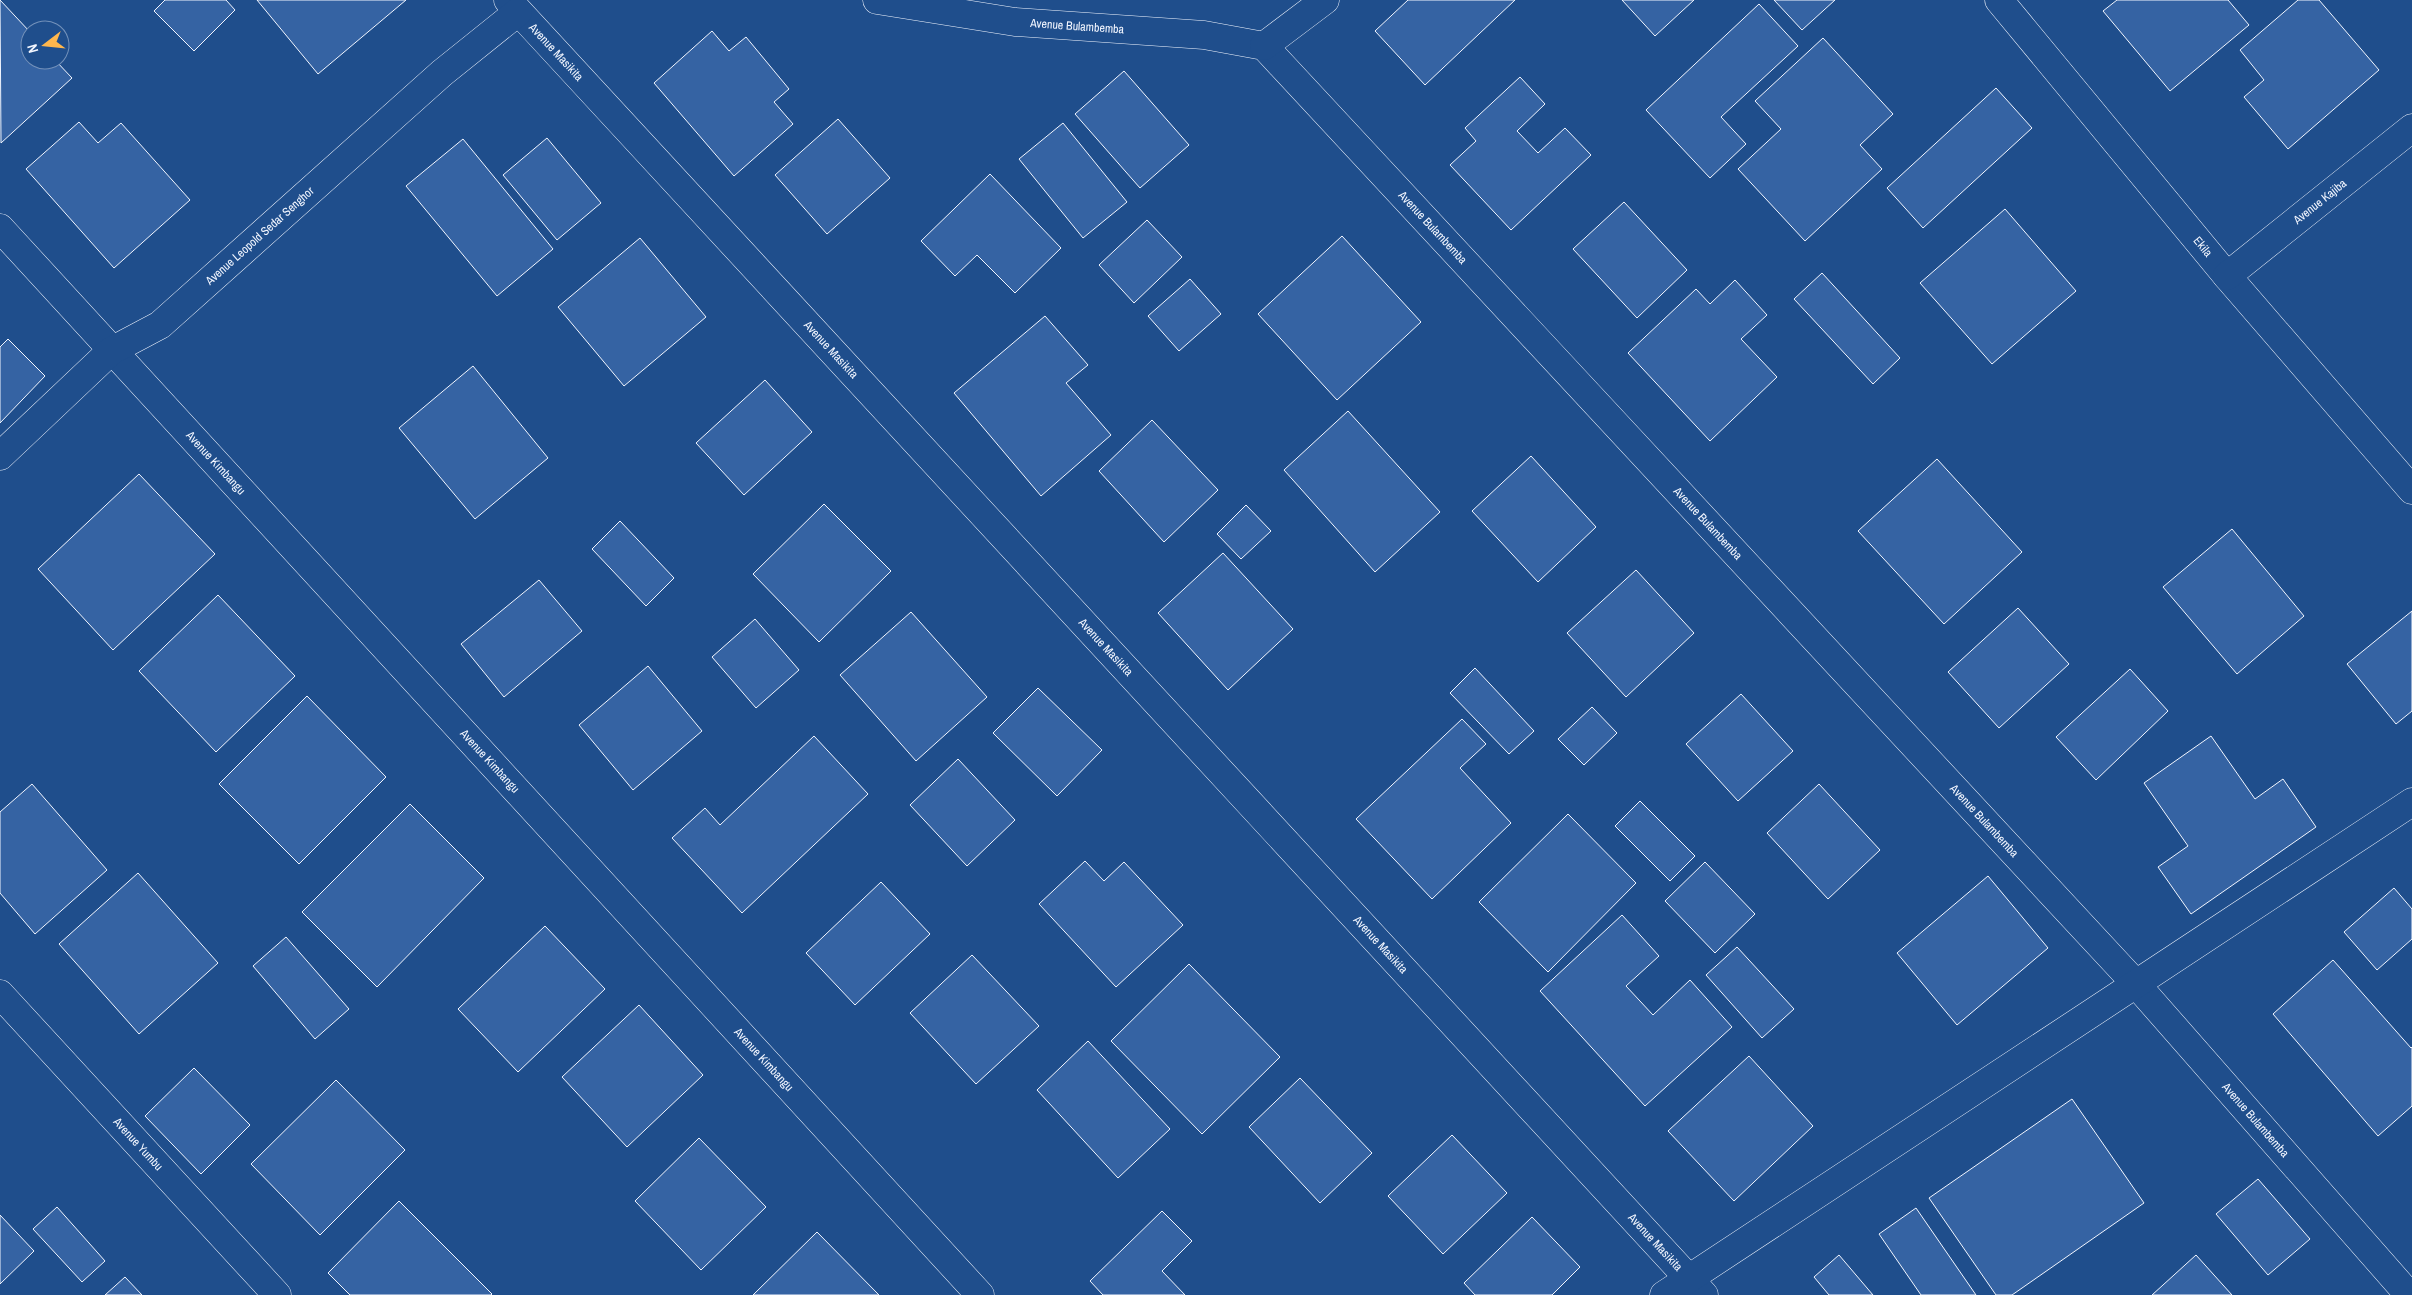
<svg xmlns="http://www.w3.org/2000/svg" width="2412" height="1295" font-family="'Archivo Narrow',sans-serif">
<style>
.building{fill:#3563a3;stroke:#f2f6ff}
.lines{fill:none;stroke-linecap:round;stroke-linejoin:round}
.street-casing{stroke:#f2f6ff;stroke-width:29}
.street{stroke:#1f4e8c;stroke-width:28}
.labels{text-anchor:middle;stroke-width:4;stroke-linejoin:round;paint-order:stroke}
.street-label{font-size:12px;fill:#f2f6ff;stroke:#1f4e8c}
</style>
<rect width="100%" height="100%" fill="#1f4e8c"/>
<g class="building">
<polygon points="0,0 30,32 30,60 55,60 72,78 1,143"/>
<polygon points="165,0 226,0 235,10 194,51 154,11"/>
<polygon points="257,0 406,0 318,74"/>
<polygon points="1408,0 1515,0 1425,85 1375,31"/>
<polygon points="1622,0 1694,0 1655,36"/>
<polygon points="1774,0 1835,0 1802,30"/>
<polygon points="2117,0 2228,0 2249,25 2170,91 2103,11"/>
<polygon points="2298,0 2319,0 2379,70 2288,149 2244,97 2264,80 2240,50"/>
<polygon points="1759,4 1798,46 1721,117 1746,144 1710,178 1646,110"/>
<polygon points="712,31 729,51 746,37 789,89 774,102 793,124 734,176 654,83"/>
<polygon points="1823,38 1893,114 1860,145 1882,169 1805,241 1738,169 1781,129 1755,101"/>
<polygon points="1124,71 1189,145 1140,188 1075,114"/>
<polygon points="1520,77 1545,104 1517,131 1538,153 1565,128 1591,155 1511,230 1450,165 1476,141 1465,128"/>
<polygon points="1996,88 2032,128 1923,228 1887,188"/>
<polygon points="838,119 890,178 827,234 775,175"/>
<polygon points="79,122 98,143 121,123 190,200 114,268 26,169"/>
<polygon points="1063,123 1127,202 1083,238 1019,159"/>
<polygon points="547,138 601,203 557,240 503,175"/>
<polygon points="463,139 553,249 497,296 406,186"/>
<polygon points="990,174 1061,248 1015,293 977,255 955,276 921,241"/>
<polygon points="1624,202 1687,270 1637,318 1573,249"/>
<polygon points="2005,209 2076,291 1992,364 1920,283"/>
<polygon points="1147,220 1182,257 1134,303 1099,265"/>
<polygon points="1342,236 1421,322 1337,400 1258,314"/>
<polygon points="640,238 706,317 624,386 558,307"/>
<polygon points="1822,273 1900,358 1873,384 1794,299"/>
<polygon points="1190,279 1221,314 1179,351 1148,316"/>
<polygon points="1735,280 1767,315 1741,339 1777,377 1710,441 1628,353 1696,289 1710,304"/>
<polygon points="1045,316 1088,365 1066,383 1111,435 1041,496 954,393"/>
<polygon points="8,339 45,376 0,423 0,347"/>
<polygon points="473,366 548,458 475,519 399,428"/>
<polygon points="765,380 812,432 744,495 696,443"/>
<polygon points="1348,411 1440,512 1375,572 1284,470"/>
<polygon points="1152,420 1218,490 1164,542 1099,471"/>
<polygon points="1531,456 1596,527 1538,582 1472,511"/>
<polygon points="1937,459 2022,552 1944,624 1858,531"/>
<polygon points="139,474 215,554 113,650 38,569"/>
<polygon points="824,504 891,571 819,642 753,574"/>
<polygon points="1246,505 1271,531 1241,559 1217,534"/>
<polygon points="620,521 674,578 646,606 592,549"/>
<polygon points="2232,529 2304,616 2237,674 2163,587"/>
<polygon points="1223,553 1293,629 1228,690 1158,613"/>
<polygon points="1636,570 1694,633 1626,697 1567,633"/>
<polygon points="539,580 582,631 504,697 461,644"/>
<polygon points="218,595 295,676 216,752 139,671"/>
<polygon points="2018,608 2069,664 1999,728 1948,672"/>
<polygon points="2412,611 2412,711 2396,724 2347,664"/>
<polygon points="911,612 987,697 916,761 840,675"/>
<polygon points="755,619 799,670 756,708 712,657"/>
<polygon points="648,666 702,731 633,790 579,725"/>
<polygon points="1475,668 1534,731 1509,754 1450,693"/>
<polygon points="2130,669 2168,711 2096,780 2056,737"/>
<polygon points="1038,688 1102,750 1057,796 993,733"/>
<polygon points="1741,694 1793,751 1738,801 1686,744"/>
<polygon points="307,696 386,777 299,864 219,784"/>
<polygon points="1592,707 1617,733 1584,765 1558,739"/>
<polygon points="1462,719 1486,744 1460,768 1511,823 1432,899 1356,819"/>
<polygon points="814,736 868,794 742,913 672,838 705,808 720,825"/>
<polygon points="2211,736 2255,799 2283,779 2316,827 2191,914 2158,867 2188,846 2144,783"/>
<polygon points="958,759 1015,820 967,866 910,805"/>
<polygon points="32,784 107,870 35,934 0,893 0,812"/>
<polygon points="1819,784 1880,850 1828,899 1767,833"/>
<polygon points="1640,801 1695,856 1670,881 1615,826"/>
<polygon points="410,804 484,878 377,987 302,912"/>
<polygon points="1568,814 1636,883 1548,972 1479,902"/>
<polygon points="1085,861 1104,881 1124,862 1183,925 1116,987 1039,904"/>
<polygon points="1705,862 1755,914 1715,953 1665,901"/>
<polygon points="138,873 218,963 139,1034 59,944"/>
<polygon points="1988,876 2048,948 1957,1025 1897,953"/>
<polygon points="881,882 930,934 855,1005 806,953"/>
<polygon points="2394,888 2412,909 2412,939 2377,970 2344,932"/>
<polygon points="1622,915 1659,956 1626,986 1653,1015 1690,980 1732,1027 1645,1106 1540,991"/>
<polygon points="545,926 605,989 518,1072 458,1009"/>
<polygon points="286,937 349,1009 315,1039 253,966"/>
<polygon points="1737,947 1794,1009 1762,1038 1706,975"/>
<polygon points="972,955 1039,1026 976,1084 910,1013"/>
<polygon points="2333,960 2411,1048 2412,1047 2412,1106 2378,1136 2273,1014"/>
<polygon points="1189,964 1280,1057 1202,1134 1111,1041"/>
<polygon points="639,1005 703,1075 627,1147 562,1077"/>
<polygon points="1088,1041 1170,1129 1118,1178 1037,1090"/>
<polygon points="1749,1056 1813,1126 1734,1201 1668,1131"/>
<polygon points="194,1068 250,1125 201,1174 145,1116"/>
<polygon points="1300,1078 1372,1153 1320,1203 1249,1127"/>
<polygon points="336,1080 405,1150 320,1235 251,1164"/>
<polygon points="2072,1099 2144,1203 2012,1295 1996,1295 1929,1198"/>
<polygon points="1452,1135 1507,1193 1443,1254 1388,1196"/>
<polygon points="699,1138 766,1207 701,1270 635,1201"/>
<polygon points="2258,1179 2310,1239 2268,1275 2216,1214"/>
<polygon points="399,1201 492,1294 491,1295 350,1295 328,1273"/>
<polygon points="57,1207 105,1261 82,1282 33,1229"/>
<polygon points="1916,1208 1976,1295 1921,1295 1879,1234"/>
<polygon points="1162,1211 1192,1241 1162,1271 1185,1295 1103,1295 1090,1281"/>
<polygon points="0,1215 34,1251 0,1284"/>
<polygon points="1532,1217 1580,1267 1552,1295 1475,1295 1464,1283"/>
<polygon points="817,1232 879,1295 753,1295"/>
<polygon points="1839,1255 1873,1295 1829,1295 1814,1277"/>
<polygon points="2196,1255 2232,1295 2152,1295"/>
<polygon points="125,1277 142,1295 105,1295"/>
</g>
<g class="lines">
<defs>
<g id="street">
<path id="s1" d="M 508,0 L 1704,1295"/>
<path id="s2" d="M 877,0 L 1015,22 L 1204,35 L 1264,46 L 2136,984 L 2409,1295"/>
<path id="s3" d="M 1999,0 L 2227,276 L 2412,490"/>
<polyline points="1264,46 1325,0"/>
<path id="s4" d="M 0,228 L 980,1295"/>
<path id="s5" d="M 2227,276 L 2412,128"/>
<path id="s6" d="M 0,456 L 111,351 L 160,325 L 442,73 L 518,12"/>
<path id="s7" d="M 0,994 L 277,1295"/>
<polyline points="1664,1295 2412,802"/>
</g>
</defs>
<use href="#street" class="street-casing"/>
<use href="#street" class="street"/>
</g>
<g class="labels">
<g class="street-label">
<text dy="4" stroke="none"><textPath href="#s2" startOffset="202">Avenue Bulambemba</textPath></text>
<text dy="4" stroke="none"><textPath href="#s1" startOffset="71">Avenue Masikita</textPath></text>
<text dy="4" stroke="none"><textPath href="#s5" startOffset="119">Avenue Kajiba</textPath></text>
<text dy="4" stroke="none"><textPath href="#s2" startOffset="638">Avenue Bulambemba</textPath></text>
<text dy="4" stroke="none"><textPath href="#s6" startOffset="342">Avenue Leopold Sedar Senghor</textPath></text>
<text dy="4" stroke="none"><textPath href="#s3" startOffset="320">Ekila</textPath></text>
<text dy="4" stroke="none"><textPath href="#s1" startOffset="476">Avenue Masikita</textPath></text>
<text dy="4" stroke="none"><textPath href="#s4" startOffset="319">Avenue Kimbangu</textPath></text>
<text dy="4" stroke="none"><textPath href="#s2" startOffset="1042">Avenue Bulambemba</textPath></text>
<text dy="4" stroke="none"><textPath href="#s1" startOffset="881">Avenue Masikita</textPath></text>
<text dy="4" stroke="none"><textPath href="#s4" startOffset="724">Avenue Kimbangu</textPath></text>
<text dy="4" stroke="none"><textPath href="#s2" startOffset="1448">Avenue Bulambemba</textPath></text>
<text dy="4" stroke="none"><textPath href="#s1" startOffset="1286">Avenue Masikita</textPath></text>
<text dy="4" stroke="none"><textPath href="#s4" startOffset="1129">Avenue Kimbangu</textPath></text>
<text dy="4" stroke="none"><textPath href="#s2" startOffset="1852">Avenue Bulambemba</textPath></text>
<text dy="4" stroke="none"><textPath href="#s7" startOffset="204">Avenue Yumbu</textPath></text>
<text dy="4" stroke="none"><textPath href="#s1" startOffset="1691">Avenue Masikita</textPath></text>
</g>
</g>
<g transform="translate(45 45) rotate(254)"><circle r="24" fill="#1f4e8c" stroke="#7391ba"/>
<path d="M0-4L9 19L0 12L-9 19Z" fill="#ffb74d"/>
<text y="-8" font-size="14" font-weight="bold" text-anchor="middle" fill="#f2f6ff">N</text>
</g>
</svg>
